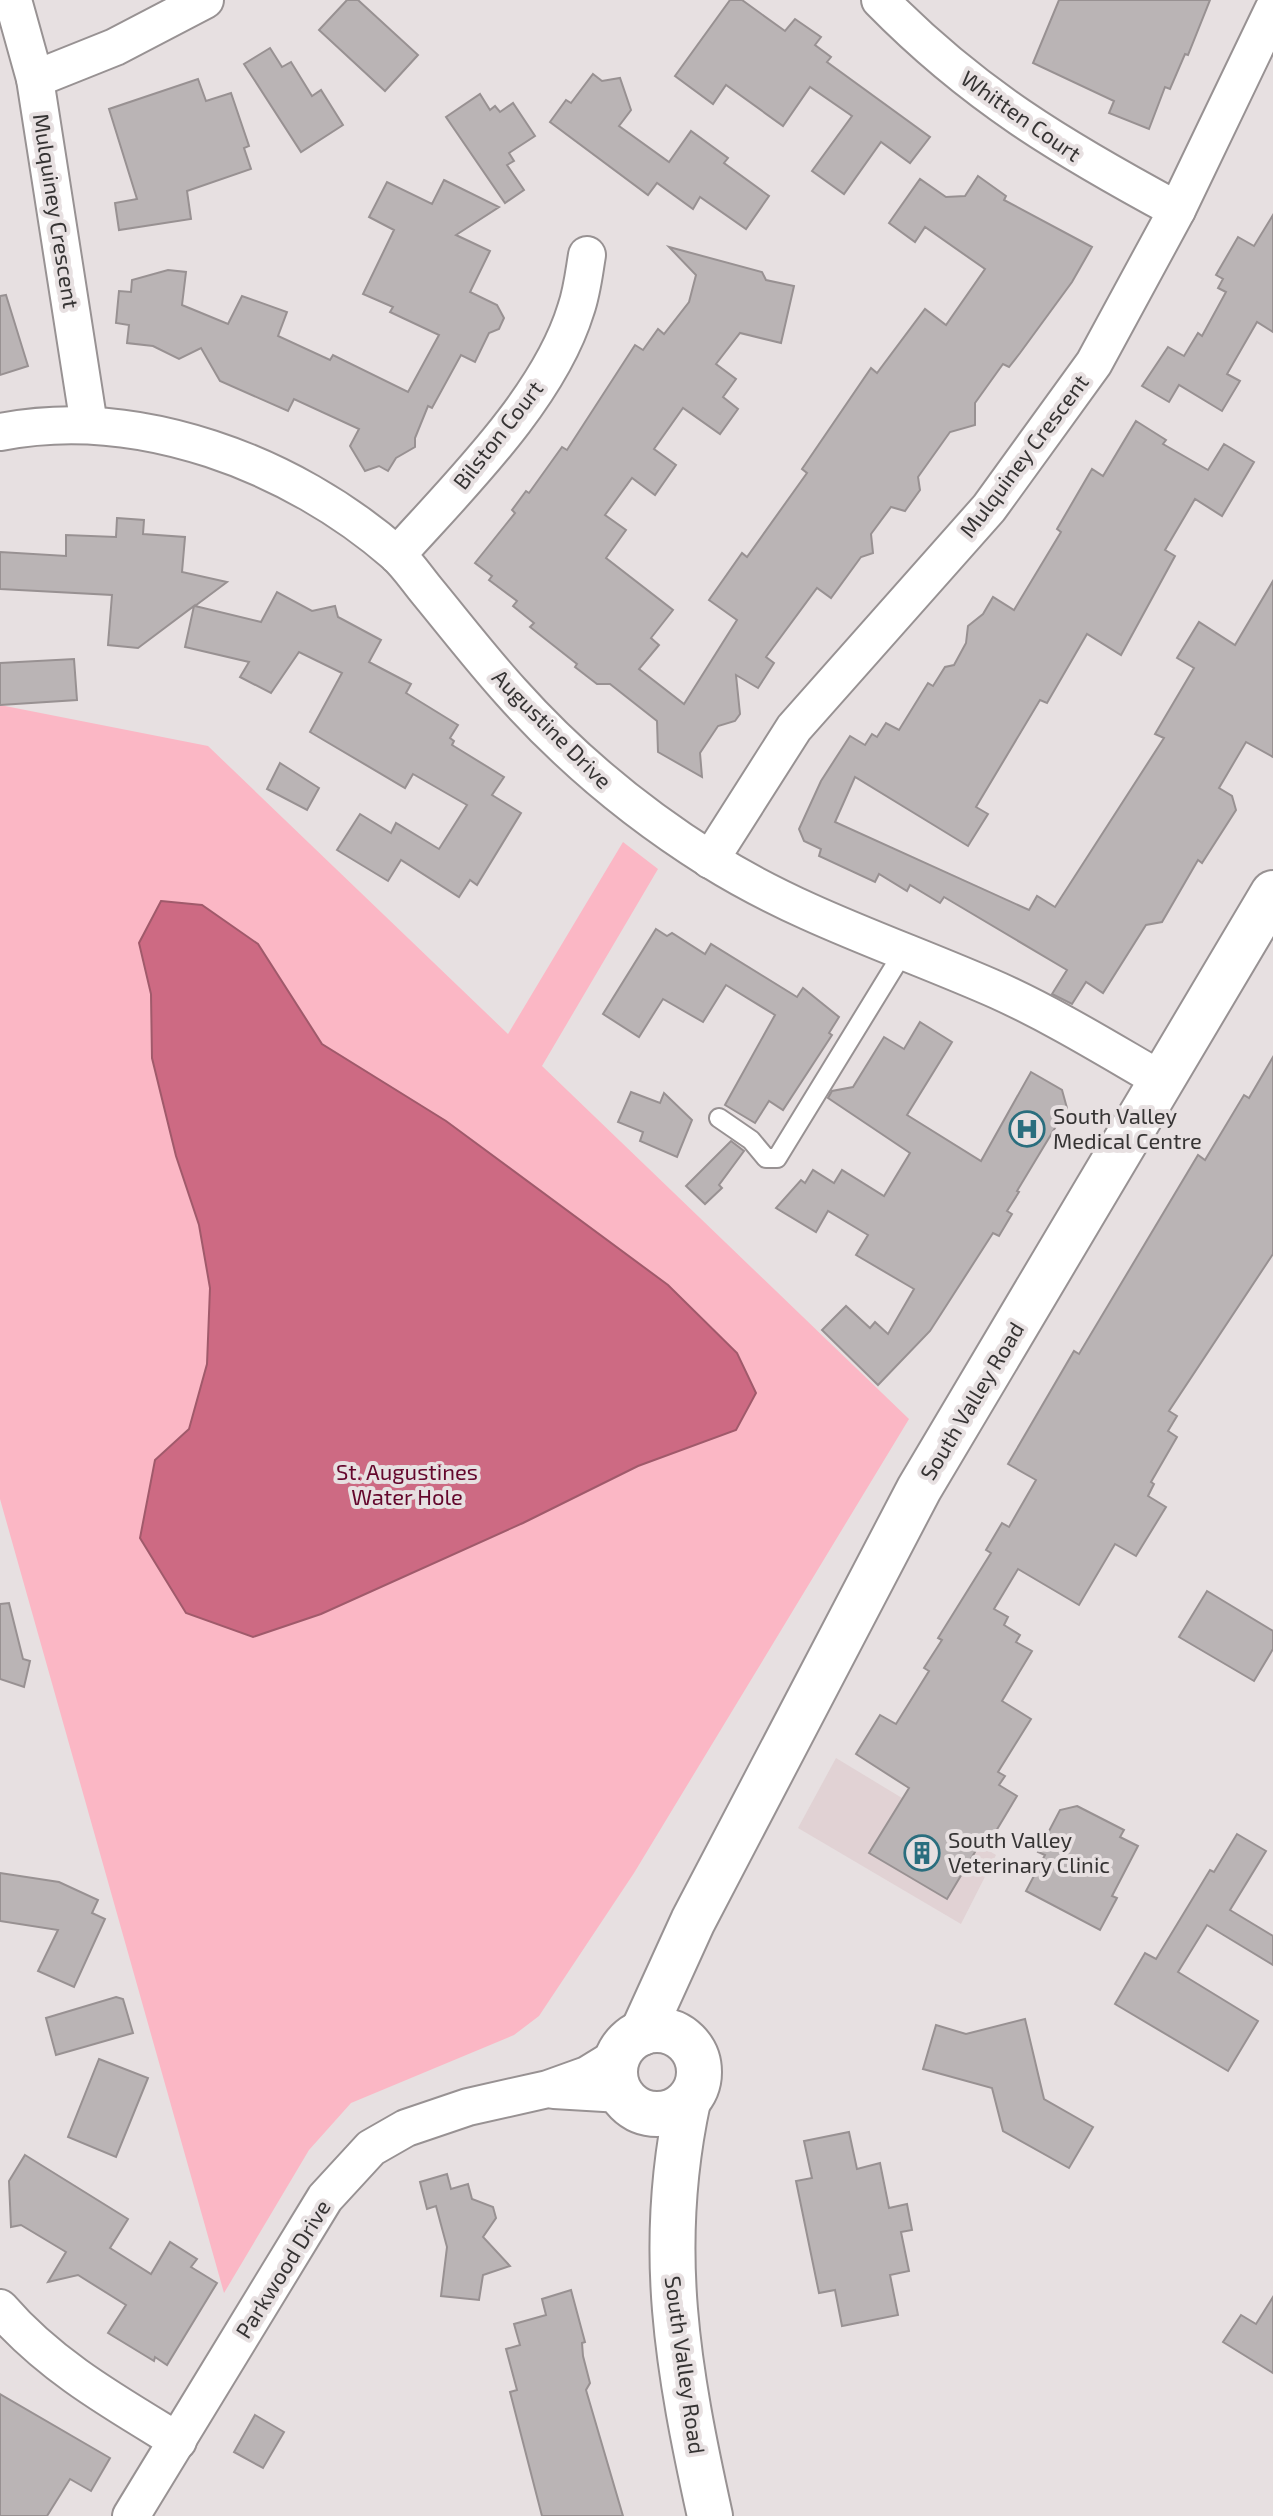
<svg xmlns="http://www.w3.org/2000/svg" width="1273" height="2516" font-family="'Exo 2',sans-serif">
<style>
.built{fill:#e1d2d4}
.green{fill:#fbb7c5}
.water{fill:#cd6a83;stroke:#a05a6b;stroke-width:2}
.building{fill:#bab4b5;stroke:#989192;stroke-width:2}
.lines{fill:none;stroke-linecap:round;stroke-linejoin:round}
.lane-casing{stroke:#989293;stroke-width:22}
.street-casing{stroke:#989293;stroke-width:40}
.secondary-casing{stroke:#989293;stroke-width:48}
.lane{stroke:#fff;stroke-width:18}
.street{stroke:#fff;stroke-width:36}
.secondary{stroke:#fff;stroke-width:44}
.labels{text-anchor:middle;stroke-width:8;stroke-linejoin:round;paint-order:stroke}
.street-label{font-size:22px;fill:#363434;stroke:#e7e0e1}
.poi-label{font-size:22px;fill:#363434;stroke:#e7e0e1;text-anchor:start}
.park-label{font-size:22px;fill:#64062c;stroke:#e7e0e1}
</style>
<rect width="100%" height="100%" fill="#e7e0e1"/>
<polygon class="built" points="836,1758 996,1855 961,1924 798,1828"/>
<polygon class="green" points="0,705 208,746 508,1034 623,842 658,869 542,1066 909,1419 634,1873 539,2016 514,2035 351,2103 309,2150 224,2293 0,1499"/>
<polygon class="water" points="161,901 202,905 258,944 322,1044 446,1121 668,1285 737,1353 756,1393 736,1430 638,1466 523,1523 321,1614 253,1637 186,1613 140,1538 155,1460 189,1429 207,1364 210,1288 199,1225 176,1156 152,1058 151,994 139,943"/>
<g class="building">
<polygon points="347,0 358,0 418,55 385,91 319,30"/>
<polygon points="730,0 742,0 785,31 795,19 821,37 815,45 831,57 827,62 930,137 910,163 881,142 844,194 812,171 852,116 810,87 783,126 726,85 713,104 675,76"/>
<polygon points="1059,0 1210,0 1188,55 1185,54 1170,89 1165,87 1149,129 1109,113 1114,101 1033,63"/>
<polygon points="270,48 282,67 291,62 312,96 321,90 343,125 301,152 244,64"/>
<polygon points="593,74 602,81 620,78 631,110 619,126 669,162 691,131 728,158 724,163 769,196 746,229 700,197 693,209 657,183 648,195 550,122 566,100 571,103"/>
<polygon points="198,79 206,101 231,93 249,146 244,148 251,169 187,191 191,219 119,230 115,203 137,199 109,109"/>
<polygon points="480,94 490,110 495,106 500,112 513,103 535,136 509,153 514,161 507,165 524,190 505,203 446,117"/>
<polygon points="978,176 1006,196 1004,200 1092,247 1072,282 1020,353 1009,367 1003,364 975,403 975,425 950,432 918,477 920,490 905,511 891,507 871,534 873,553 861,557 831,598 817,588 766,657 774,663 758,688 736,675 740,714 735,721 718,726 700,753 702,777 658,752 657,721 610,684 597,684 575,667 577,664 530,627 534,623 513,606 517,601 489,580 492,576 475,563 515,513 512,510 526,491 529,493 562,447 567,450 635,345 643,350 658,329 664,334 689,302 696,275 669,247 762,272 766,280 794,286 781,343 740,333 716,364 736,379 723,397 738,409 720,434 683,408 654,449 676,465 655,495 632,478 605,515 626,530 606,558 673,610 651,638 659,645 639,669 684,704 737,620 709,600 742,553 747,557 807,473 802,469 871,368 877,373 925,309 946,325 985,269 925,227 915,242 889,223 920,179 946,197 965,196"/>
<polygon points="444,180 499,207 456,235 490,251 470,292 497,305 504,318 499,329 489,333 475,362 461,355 432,408 428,406 415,438 415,447 396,458 388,471 379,466 365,471 350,446 359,429 294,399 288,411 220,381 201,348 179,359 153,346 127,343 129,325 116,323 119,291 131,292 132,280 168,270 186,272 182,305 228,324 242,296 287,312 278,336 330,360 333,355 408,392 439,335 390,312 393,307 363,294 394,230 369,217 387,182 432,204"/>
<polygon points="1273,215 1273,332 1257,322 1227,374 1240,381 1222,411 1179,385 1169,402 1142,386 1168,347 1184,356 1198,333 1202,336 1226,292 1218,288 1223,279 1216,275 1238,237 1254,246"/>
<polygon points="6,295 28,366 0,375 0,296"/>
<polygon points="1136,421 1166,440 1163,444 1208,470 1224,444 1254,462 1222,516 1195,499 1165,550 1175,556 1121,655 1087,634 1047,703 1040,700 976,807 988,814 968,846 855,777 835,822 1029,910 1037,896 1055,907 1164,738 1155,734 1194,668 1177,658 1199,622 1235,645 1273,581 1273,757 1246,742 1219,788 1232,796 1236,810 1202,863 1198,860 1162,922 1146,925 1103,993 1086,982 1072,1004 1052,994 1067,970 944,897 940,903 910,885 907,891 879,874 875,882 819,856 821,849 804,841 799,829 821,781 850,736 865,745 872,734 877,737 886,723 899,730 928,683 933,686 945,667 954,665 966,643 968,626 983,614 993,597 1014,610 1061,532 1057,529 1092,469 1103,476"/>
<polygon points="117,518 144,520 143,534 185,537 182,572 227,582 195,606 261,622 277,592 312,611 335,606 338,617 381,640 369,662 411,684 406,693 458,725 450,738 454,741 452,745 504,777 492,795 521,813 477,885 470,880 459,897 401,860 388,881 337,850 360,814 391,833 396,823 439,849 467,805 413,774 405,788 310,732 342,673 299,652 271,693 240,677 249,662 185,647 194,606 138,648 108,645 112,595 0,589 0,552 66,556 66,535 116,537"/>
<polygon points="74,659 77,700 0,705 0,663"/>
<polygon points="280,763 319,788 307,810 267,789"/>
<polygon points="656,929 667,936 672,933 705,954 711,944 797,997 803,988 839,1017 829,1033 832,1035 783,1110 769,1101 755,1123 725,1105 775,1015 726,985 703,1022 663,999 639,1037 603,1014"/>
<polygon points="920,1022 952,1042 907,1115 981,1161 1031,1072 1062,1090 1067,1108 1017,1191 1019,1192 1007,1211 1012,1214 999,1236 993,1233 930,1331 878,1385 822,1330 846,1306 870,1328 875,1322 888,1334 914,1289 856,1255 868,1235 828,1211 816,1232 776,1208 801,1180 805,1183 813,1170 834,1183 842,1170 884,1196 910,1153 828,1098 832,1091 853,1087 884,1037 904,1049"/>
<polygon points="1273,1057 1273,1254 1169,1411 1177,1416 1168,1431 1177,1437 1151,1482 1154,1484 1148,1496 1166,1507 1136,1556 1115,1544 1079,1605 1018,1569 994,1609 1008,1617 1004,1625 1020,1635 1016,1642 1032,1651 1002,1701 1031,1719 998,1772 1005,1776 999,1785 1017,1796 987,1846 981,1842 947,1899 869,1853 909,1788 856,1754 880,1715 896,1724 929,1671 924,1668 942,1640 938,1638 991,1553 986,1550 1002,1523 1009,1527 1036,1480 1008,1464 1074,1351 1079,1354 1198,1155 1205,1160 1244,1095 1249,1098"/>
<polygon points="631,1092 660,1103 664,1093 692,1120 677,1157 640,1141 643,1132 618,1122"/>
<polygon points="731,1141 744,1151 719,1185 722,1188 705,1204 686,1186"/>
<polygon points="1207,1591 1273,1631 1273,1649 1254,1681 1179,1637"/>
<polygon points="9,1603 23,1659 30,1661 24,1687 0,1679 0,1604"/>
<polygon points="1077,1806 1124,1830 1120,1837 1138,1846 1112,1896 1117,1898 1100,1930 1026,1891 1045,1855 1038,1852 1060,1810"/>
<polygon points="1237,1834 1266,1851 1230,1910 1273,1936 1273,1965 1207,1925 1178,1972 1258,2021 1228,2071 1115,2004 1145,1953 1156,1959 1210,1870 1214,1872"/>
<polygon points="0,1873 59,1882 98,1900 92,1913 105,1919 74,1987 38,1971 58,1930 0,1921"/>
<polygon points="116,1997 123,1999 133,2033 56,2055 46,2018"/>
<polygon points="1025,2019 1044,2099 1093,2127 1069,2168 1003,2131 992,2088 923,2069 936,2025 966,2034"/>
<polygon points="99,2059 148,2078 116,2157 68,2137"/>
<polygon points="849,2132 857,2169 880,2163 889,2208 907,2204 912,2230 901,2232 909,2271 890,2275 898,2315 842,2326 835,2290 819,2293 796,2181 812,2178 804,2141"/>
<polygon points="25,2155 128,2219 110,2248 151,2274 170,2242 197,2259 191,2267 217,2283 167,2365 155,2357 154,2361 108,2333 126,2305 78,2275 48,2282 66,2252 21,2225 11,2227 9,2181"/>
<polygon points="447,2174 451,2189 468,2184 472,2199 493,2207 496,2218 483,2237 510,2266 483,2275 479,2300 441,2296 447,2247 436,2206 427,2209 420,2182"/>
<polygon points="571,2290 585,2342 582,2343 583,2356 590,2383 586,2390 623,2516 542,2516 510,2392 517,2390 506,2349 520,2345 514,2324 546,2315 542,2299"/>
<polygon points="1273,2297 1273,2373 1223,2342 1241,2315 1256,2324"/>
<polygon points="0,2394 110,2458 91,2491 70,2479 47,2516 0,2516"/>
<polygon points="255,2415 284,2432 263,2468 234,2452"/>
</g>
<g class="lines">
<defs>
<polyline id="lane" points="719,1118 751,1140 766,1158 777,1158 904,951"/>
<g id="street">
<polyline points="13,0 35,79 89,425"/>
<path d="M 880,0 C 973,95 1062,148 1177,210"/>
<polyline points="35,79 115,47 205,0"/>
<path d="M 0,432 C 138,405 292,463 396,554 C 408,565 417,579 427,591 C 455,625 482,660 511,692 C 570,758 636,813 711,860 C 802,917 902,948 999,991 C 1056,1017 1109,1050 1163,1081"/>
<path d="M 397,555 C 459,486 549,398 576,309 C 582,292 584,273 587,255"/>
<polyline points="710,860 794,728 989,508 1094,363 1177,210 1273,10"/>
<polyline points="554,2090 621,2094"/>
<path d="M 0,2308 C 50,2366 114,2402 178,2441"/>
<polyline points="131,2516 325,2198 371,2148 406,2128 468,2107 548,2089 587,2075 618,2056"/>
</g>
<g id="secondary">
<circle cx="657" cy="2072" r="42"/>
<polyline points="642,2033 693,1921 919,1489 1273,893"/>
<path d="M 688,2101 C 656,2249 678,2371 710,2516"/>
</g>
</defs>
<use href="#lane" class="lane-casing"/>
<use href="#street" class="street-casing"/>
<use href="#secondary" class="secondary-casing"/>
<use href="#lane" class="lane"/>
<use href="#street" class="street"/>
<use href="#secondary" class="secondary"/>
</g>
<defs>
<symbol id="hospital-ring" viewBox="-11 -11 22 22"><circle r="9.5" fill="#e7e0e1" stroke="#2a6e7e" stroke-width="1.5"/><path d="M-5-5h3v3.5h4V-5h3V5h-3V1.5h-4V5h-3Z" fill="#2a6e7e"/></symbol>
<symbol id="building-ring" viewBox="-11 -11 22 22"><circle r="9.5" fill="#e7e0e1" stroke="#2a6e7e" stroke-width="1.5"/><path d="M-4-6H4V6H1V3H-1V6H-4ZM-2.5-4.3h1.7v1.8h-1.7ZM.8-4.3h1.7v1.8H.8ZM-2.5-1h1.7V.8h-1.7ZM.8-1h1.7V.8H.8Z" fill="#2a6e7e"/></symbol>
</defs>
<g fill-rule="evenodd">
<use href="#hospital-ring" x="1007" y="1109" width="40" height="40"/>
<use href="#building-ring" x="902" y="1833" width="40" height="40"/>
</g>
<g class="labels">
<g class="street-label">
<text transform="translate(1021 116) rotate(35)" y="8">Whitten Court</text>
<text transform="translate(56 211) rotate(81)" y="8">Mulquiney Crescent</text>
<text transform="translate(498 435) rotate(-52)" y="8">Bilston Court</text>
<text transform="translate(1024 456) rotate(-53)" y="8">Mulquiney Crescent</text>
<text transform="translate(552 729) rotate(45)" y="8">Augustine Drive</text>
<text transform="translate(972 1401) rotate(-59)" y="8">South Valley Road</text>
<text transform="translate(283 2269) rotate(-58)" y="8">Parkwood Drive</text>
<text transform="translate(685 2365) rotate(82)" y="8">South Valley Road</text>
</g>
<g class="poi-label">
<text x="1053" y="1124">South Valley<tspan x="1053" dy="25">Medical Centre</tspan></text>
<text x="948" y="1848">South Valley<tspan x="948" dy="25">Veterinary Clinic</tspan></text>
</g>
<g class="park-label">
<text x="407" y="1480">St. Augustines<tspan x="407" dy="25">Water Hole</tspan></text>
</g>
</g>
</svg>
